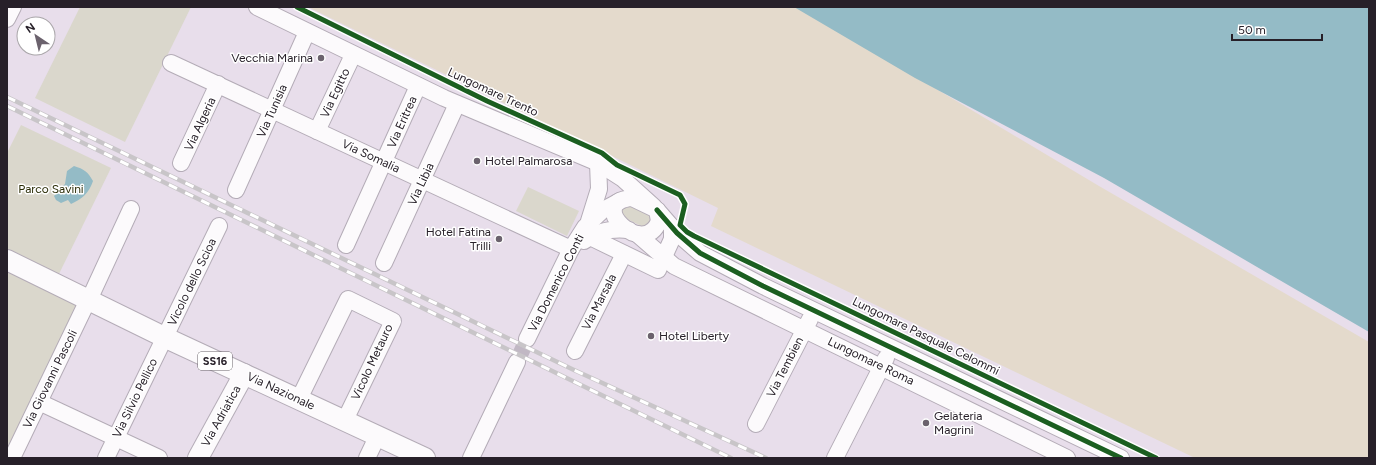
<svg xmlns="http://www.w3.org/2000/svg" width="1376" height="465" font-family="Figtree,sans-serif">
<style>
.green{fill:#dad7cc}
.sand{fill:#e4dacc}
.water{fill:#94bbc6}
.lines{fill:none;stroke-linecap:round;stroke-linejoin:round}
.minor-tunnel{stroke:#c1b8c4;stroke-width:16;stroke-dasharray:16 8;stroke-linecap:butt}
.minor-casing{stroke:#b4acb7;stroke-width:18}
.major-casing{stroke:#b4acb7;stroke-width:22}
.minor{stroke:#fcfafc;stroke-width:16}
.major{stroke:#fcfafc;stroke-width:20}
.rail-casing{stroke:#c8c5c8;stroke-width:4.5}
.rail{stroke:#fff;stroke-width:3;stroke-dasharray:9;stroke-linecap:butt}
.cycleway-casing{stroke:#fff;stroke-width:8}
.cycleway{stroke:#1b5e20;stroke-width:5}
.poi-dot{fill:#6b626d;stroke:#fff;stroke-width:1.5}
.labels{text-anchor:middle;stroke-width:3;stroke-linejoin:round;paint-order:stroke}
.shield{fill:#fff;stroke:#686369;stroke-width:1}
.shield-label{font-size:11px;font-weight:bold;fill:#272029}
.poi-label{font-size:12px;fill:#272029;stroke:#fff;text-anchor:start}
.street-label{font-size:12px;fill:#272029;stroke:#fff}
.park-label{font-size:12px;fill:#2a2c06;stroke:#fff}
</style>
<rect width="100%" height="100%" fill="#e8deeb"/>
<g class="green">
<polygon points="80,7 191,7 125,142 35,98"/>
<polygon points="21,125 111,168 57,278 7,254 7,153"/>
<polygon points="528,187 579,211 567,236 516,211"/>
<polygon points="626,204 650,213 654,220 643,227 625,218 621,210"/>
<polygon points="7,271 78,306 7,458"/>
</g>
<polygon class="sand" points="308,7 799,7 1099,186 1369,342 1369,458 1195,458 711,226 718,208"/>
<g class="water">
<polygon points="794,7 1369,7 1369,332 1104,178 915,78"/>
<path d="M 74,166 C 84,169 88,172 93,181 C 89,193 82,199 71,204 L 68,200 L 61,203 L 56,200 L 54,196 L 65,184 L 67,171 Z"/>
</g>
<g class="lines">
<polyline class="minor-tunnel" points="517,362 527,339"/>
<defs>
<g id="minor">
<polyline points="257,7 444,98 598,163 623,179 654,207"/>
<polyline points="7,19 13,7"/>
<polyline points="171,63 571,249"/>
<polyline points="317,131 353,55"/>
<polyline points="181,163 218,84"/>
<polyline points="236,190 307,32"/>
<path d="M 632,198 L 657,210 L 659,221 C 644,260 584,202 632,198 Z"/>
<polyline points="657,210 677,233 700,253 763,286 1121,458"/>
<polyline points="589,221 599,189 598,163"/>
<polyline points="637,234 674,266 1067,458"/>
<polyline points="590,237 658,270 672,239 672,227"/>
<path d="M 584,241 C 597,231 612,228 629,230"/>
<polyline points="346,245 418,86"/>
<polyline points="384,263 457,104"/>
<polyline points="89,300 131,209"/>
<polyline points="527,339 571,249 585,227 603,210 620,201"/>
<polyline points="575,351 624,254"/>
<polyline points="299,399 348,299 393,321 345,420"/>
<polyline points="39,402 159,458"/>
<polyline points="756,424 810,319"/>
<polyline points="12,458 88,300"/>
<polyline points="106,458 219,226"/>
<polyline points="367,458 378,435"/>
<polyline points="471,458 517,362"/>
<polyline points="835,458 886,358"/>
</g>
<g id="major">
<polyline points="7,260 164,337 425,458"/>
<polyline points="198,458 244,374"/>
</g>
</defs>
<use href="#minor" class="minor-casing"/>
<use href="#major" class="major-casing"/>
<use href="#minor" class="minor"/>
<use href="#major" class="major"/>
<defs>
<g id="rail">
<polyline points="7,97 574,370 766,458"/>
<polyline points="7,106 731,458"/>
</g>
</defs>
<use href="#rail" class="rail-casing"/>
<use href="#rail" class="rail"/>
<defs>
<g id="cycleway">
<polyline points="297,7 487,101 602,153 617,165 680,195 685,204 680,225 687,232 694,236 1156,458"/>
<polyline points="657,210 677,233 700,253 763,286 1121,458"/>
</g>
</defs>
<use href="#cycleway" class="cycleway-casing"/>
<use href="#cycleway" class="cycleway"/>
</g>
<g class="poi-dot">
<circle cx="321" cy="58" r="4"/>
<circle cx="477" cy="161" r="4"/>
<circle cx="499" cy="239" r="4"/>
<circle cx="651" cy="336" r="4"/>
<circle cx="926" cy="423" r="4"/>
</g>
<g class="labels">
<rect class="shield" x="198" y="352" width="34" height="18" rx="3"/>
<g class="shield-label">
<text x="215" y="365">SS16</text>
</g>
<g class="poi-label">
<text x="313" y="62" text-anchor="end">Vecchia Marina</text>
<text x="485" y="165">Hotel Palmarosa</text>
<text x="491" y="236" text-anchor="end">Hotel Fatina<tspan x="491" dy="14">Trilli</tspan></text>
<text x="659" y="340">Hotel Liberty</text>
<text x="934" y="420">Gelateria<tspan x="934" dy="14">Magrini</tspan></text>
</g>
<g class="street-label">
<text transform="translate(493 92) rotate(25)" y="4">Lungomare Trento</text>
<text transform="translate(335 93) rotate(-65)" y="4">Via Egitto</text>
<text transform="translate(272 111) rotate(-66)" y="4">Via Tunisia</text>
<text transform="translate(402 122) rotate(-66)" y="4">Via Eritrea</text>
<text transform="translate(200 124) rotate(-65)" y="4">Via Algeria</text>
<text transform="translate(371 156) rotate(25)" y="4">Via Somalia</text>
<text transform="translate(421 184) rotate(-65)" y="4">Via Libia</text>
<text transform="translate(192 282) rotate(-64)" y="4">Vicolo dello Scioa</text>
<text transform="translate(556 283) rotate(-63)" y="4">Via Domenico Conti</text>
<text transform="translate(599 302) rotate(-63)" y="4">Via Marsala</text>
<text transform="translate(926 336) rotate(26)" y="4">Lungomare Pasquale Celommi</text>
<text transform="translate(871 361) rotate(26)" y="4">Lungomare Roma</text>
<text transform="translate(372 362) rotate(-65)" y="4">Vicolo Metauro</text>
<text transform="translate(785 367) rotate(-63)" y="4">Via Tembien</text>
<text transform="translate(50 379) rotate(-64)" y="4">Via Giovanni Pascoli</text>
<text transform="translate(281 391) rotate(25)" y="4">Via Nazionale</text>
<text transform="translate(135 398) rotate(-64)" y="4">Via Silvio Pellico</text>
<text transform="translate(221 416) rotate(-61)" y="4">Via Adriatica</text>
</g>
<g class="park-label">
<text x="51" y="193">Parco Savini</text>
</g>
</g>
<rect width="1376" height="465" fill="none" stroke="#272029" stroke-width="16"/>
<g transform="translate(36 36) rotate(325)"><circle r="19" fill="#ffffff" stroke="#a9a6a9"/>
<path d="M0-3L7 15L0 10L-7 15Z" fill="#6b626d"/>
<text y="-6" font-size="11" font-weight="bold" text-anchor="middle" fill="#272029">N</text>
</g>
<path d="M1232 34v6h90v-6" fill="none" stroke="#272029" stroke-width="2"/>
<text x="1238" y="34" font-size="12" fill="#272029" stroke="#ffffff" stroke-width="3" paint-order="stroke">50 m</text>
</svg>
